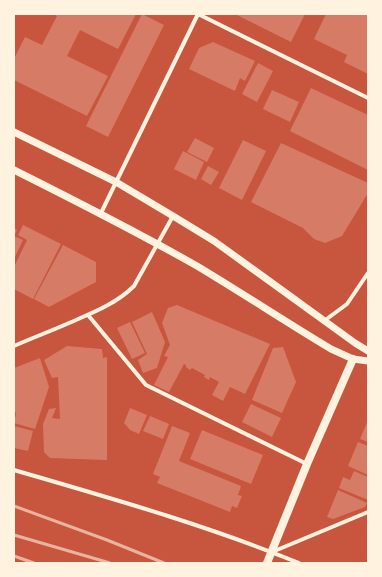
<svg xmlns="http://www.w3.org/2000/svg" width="382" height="577" font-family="Ubuntu,sans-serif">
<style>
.building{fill:#d67c66}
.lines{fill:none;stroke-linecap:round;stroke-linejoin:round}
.minor{stroke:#fff3e0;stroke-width:4}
.tertiary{stroke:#fff3e0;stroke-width:7}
.secondary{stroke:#fff3e0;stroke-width:8}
.rail{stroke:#e9b49f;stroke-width:3}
</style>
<rect width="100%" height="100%" fill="#c8553d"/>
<g class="building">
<polygon points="54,14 136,14 118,49 80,30 67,56 108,76 87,116 14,80 14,59 25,37 42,45 57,16"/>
<polygon points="142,14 164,25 108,137 86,126"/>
<polygon points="235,14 305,14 291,42"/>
<polygon points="326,14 368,14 368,74 344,62 347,55 314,39"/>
<polygon points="213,42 255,61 245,81 240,78 235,91 189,69 199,48"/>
<polygon points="258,63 273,71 257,102 242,94"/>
<polygon points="311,88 368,115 368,170 290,131"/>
<polygon points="272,90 299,102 290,122 263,109"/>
<polygon points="195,138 214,148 207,162 187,152"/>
<polygon points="243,140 266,151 242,200 219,188"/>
<polygon points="281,143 368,183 368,193 342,236 325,243 314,239 303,228 251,202"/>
<polygon points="183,151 204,162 196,180 174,169"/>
<polygon points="208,166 219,172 211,185 201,179"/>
<polygon points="23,225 61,244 33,299 14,289 14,267 27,240 18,235"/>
<polygon points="14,228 17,230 14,236 23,240 14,259"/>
<polygon points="63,245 96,262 96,282 49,307 34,299"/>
<polygon points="177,305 270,344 245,394 230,387 223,401 212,395 219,382 210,377 209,380 204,377 205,375 192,368 190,370 186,367 186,365 184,364 169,392 154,385 168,357 164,356 170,345 162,323 168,308"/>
<polygon points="152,312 165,342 157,368 143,373 138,360 147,354 132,322"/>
<polygon points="130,322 145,353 132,359 117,328"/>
<polygon points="67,346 102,349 103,358 107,357 107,460 50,458 44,452 43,424 49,409 56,408 52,418 60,419 58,377 52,378 44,360"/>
<polygon points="283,347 296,382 282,413 252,400 273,348"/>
<polygon points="40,358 49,387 35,429 14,423 16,414 14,408 14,368"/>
<polygon points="251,404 281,418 272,437 242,422"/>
<polygon points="130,408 147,415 139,434 130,430 124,423"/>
<polygon points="150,416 169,424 163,439 143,431"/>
<polygon points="368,420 368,442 360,439"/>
<polygon points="14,426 33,431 28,451 14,448"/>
<polygon points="172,426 190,433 179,461 241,486 238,495 242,496 237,508 232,506 230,512 157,483 160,477 153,474"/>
<polygon points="202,430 263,455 251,484 190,459"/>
<polygon points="358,442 368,446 368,475 348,466"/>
<polygon points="354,471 368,477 368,500 339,488 343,477 350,480"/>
<polygon points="338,490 367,503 365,507 333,519 327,517"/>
</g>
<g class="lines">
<g class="minor">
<polyline points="101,213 198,14 368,98"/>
<polyline points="88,315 146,385 307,464"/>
<polyline points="324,321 347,304 368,273"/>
<path d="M 14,346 C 32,338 51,331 69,323 C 92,313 116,304 134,286 L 173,216"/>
<path d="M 14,470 C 110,498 206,525 299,563"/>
<polyline points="272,552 368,512"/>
</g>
<g class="tertiary">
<polyline points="14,132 116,182 173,216 214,241 355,343 368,351"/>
<path d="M 14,170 C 76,201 137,232 197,266 C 242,293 286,322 331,349 L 353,359 L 368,361"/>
</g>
<polyline class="secondary" points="267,563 307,464 353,359"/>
<g class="rail">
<polyline points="14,506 107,540 164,563"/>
<polyline points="14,535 110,563"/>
<polyline points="14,556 34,563"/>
</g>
</g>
<rect width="382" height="577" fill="none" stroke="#fff3e0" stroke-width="30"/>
</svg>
